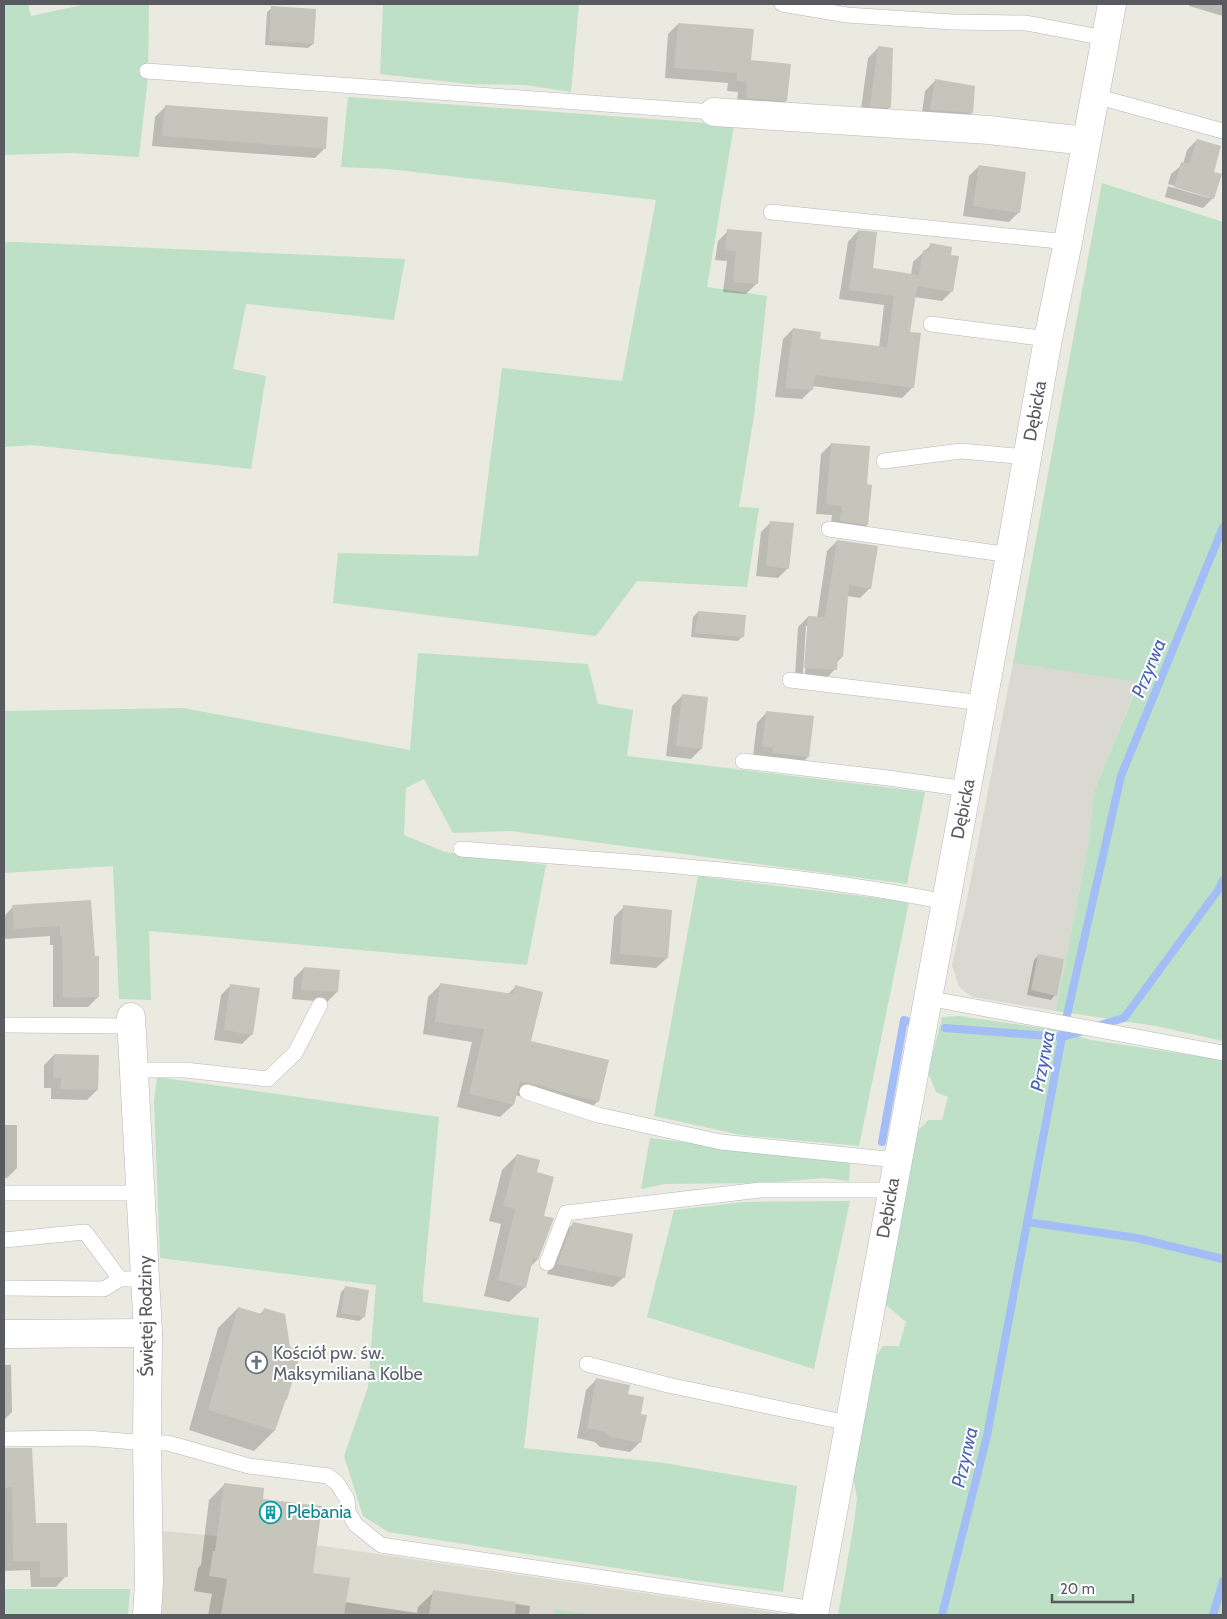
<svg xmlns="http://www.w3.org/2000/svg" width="1227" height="1619" font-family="Cabin,sans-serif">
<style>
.industrial{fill:#d9d9d2}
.education{fill:#dadace}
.green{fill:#bee0c6}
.shadow{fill:#0003;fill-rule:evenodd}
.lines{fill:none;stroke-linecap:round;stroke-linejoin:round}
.stream{stroke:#a3bdf7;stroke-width:8}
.building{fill:#c6c5bc}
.service-casing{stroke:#b5b6bc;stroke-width:16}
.minor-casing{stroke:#b5b6bc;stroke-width:29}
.tertiary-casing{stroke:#b5b6bc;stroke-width:29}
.service{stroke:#fff;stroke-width:15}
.minor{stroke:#fff;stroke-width:28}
.tertiary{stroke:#fff;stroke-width:28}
.labels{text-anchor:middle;stroke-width:4;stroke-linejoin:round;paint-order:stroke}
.street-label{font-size:18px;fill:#595a60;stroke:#fff}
.worship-label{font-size:18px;fill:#5b616d;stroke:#fff;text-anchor:start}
.culture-label{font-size:18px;fill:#0d838f;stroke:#fff;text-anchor:start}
.water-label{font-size:19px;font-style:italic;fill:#4963b7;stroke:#fff}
</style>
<rect width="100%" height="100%" fill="#eaeae0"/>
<polygon class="industrial" points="1013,663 1139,681 1095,789 1087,851 1056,1011 972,997 959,987 952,965 966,904"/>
<polygon class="education" points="163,1531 323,1546 779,1613 779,1615 161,1615"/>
<g class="green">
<polygon points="4,4 28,4 31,16 86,4 149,4 148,77 139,157 72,153 4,155"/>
<polygon points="383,4 579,4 571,92 525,85 469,84 380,74"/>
<polygon points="348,97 734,125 707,287 767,296 754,416 739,507 759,508 747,587 637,581 596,636 333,603 338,553 478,556 502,368 622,381 656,200 388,169 341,167"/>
<polygon points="1102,183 1223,222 1223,1041 1156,1026 1056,1011 1087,851 1095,789 1139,682 1013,663"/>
<polygon points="4,242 17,242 405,259 394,320 246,304 233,369 266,376 251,469 32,445 4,447"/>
<polygon points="418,653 588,664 598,704 633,710 627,756 925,792 907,884 511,831 453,833 424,779 406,788 404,835 445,852 546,865 527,965 149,931 151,1000 119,999 113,866 4,873 4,711 183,708 410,750"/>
<polygon points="698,876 909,902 859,1146 741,1135 654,1116"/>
<polygon points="959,1016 1057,1030 1091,1040 1223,1060 1223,1615 838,1615 854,1523 857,1499 853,1475 877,1355 883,1346 899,1346 906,1322 885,1304 915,1134 928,1120 942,1120 948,1097 936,1092 928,1072 942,1017"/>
<polygon points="157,1077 439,1117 423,1291 423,1302 539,1318 524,1448 664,1463 797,1486 783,1592 692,1580 388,1532 363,1516 344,1456 368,1387 376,1285 160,1258 154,1101"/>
<polygon points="650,1138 850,1162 849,1181 824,1178 766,1183 665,1184 641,1189"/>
<polygon points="850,1201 814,1369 647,1317 674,1210 744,1202"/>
<polygon points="4,1589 130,1589 128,1615 4,1615"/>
<polygon points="555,1609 591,1615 554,1615"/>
</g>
<g class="shadow">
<polygon points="1189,4 1223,4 1223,16 1189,6"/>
<polygon points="272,8 313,44 308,48 265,45 267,12"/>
<polygon points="678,24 750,61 786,101 776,111 736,108 738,92 727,91 728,83 665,78 668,34"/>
<polygon points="878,48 890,107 879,118 860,116 868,58"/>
<polygon points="935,81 972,113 962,123 921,120 925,91"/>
<polygon points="165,107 325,148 315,158 152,146 155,117"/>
<polygon points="1197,140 1212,172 1213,198 1203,208 1165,197 1168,186 1209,198 1209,196 1168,184 1171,174 1183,164 1187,150"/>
<polygon points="979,166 1019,212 1009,222 963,216 969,176"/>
<polygon points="728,231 761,234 756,284 746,294 723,292 727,261 715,260 718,241"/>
<polygon points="858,231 871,269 911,275 913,262 931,245 952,291 942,301 914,297 909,333 912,388 902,398 812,386 812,389 802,399 775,397 783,339 793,329 818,340 879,348 884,305 839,299 848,242"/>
<polygon points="831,444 866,486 867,525 857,535 830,531 832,515 816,514 821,454"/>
<polygon points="771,522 788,568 778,578 756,576 761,532"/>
<path d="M 837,541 L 870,588 L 860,598 L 847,596 L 842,657 L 836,663 L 835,669 L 825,680 L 795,677 L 798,627 L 808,617 L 817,618 L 827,551 ZM 806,626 L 808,626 L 805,674 L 803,674 Z"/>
<polygon points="698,612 743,636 738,641 691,637 693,617"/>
<polygon points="682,696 701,749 691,759 666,756 672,706"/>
<polygon points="767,712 808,757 798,767 753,756 757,723"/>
<polygon points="90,902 98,997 88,1007 53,1007 53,945 50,945 50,936 4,939 4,916 13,907"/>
<polygon points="624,907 667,958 656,968 610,964 614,917"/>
<polygon points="1039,955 1055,995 1051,1000 1027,995 1034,960"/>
<polygon points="304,968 337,992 327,1002 292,999 294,978"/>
<polygon points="441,984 508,994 516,986 529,1042 598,1101 585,1114 515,1095 513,1105 500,1117 457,1107 472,1042 423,1034 428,997"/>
<polygon points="231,985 252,1034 242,1044 214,1040 221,995"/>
<polygon points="54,1055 97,1090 87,1100 51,1099 51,1088 44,1088 44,1065"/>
<polygon points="4,1125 17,1125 17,1168 7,1178 4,1178"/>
<polygon points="517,1155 535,1173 542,1217 537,1260 530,1267 525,1287 509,1302 484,1296 501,1224 489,1221 502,1170"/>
<polygon points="573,1224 624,1277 613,1287 547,1274 563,1234"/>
<polygon points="346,1287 364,1317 359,1321 336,1317 341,1292"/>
<polygon points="238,1308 259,1315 264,1310 284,1401 274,1431 254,1451 189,1430 218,1328"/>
<polygon points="4,1365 11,1365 12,1412 4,1420"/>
<polygon points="596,1380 626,1395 640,1415 640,1442 630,1452 600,1447 595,1442 577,1438 586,1390"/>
<polygon points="31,1449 35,1524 66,1576 56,1587 31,1587 30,1570 4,1571 4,1450"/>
<polygon points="225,1484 261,1500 312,1574 345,1602 417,1613 418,1607 434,1592 530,1606 529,1615 208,1615 212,1594 194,1591 198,1568 201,1565 209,1500"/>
</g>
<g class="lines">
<g class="stream">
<polyline points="1097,1026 1124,1018 1219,889 1223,880"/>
<polyline points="945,1028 1062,1037 1084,1031"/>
<polyline points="882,1142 904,1020 907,1021"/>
<polyline points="1027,1222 1137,1238 1223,1259"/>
<polyline points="942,1615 987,1436 1062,1037 1121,776 1223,527"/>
<polyline points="1213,1615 1223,1581"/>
</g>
</g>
<g class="building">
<polygon points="271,6 316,9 314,44 269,41"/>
<polygon points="678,23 754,29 751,60 791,64 787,101 746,98 747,82 737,81 737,73 674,68"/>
<polygon points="878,46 893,48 891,108 870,107"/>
<polygon points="935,79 975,86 973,113 930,110"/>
<polygon points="165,105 328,117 326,149 162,136"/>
<polygon points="1197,139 1221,146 1214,172 1222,174 1214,199 1174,187 1181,162 1189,164"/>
<polygon points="979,165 1026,172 1020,213 973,206"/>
<polygon points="727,229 762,232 758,284 733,282 736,251 725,250"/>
<polygon points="858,230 877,232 873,268 919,275 910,332 921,333 914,388 815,375 813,390 785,388 793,328 821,332 820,339 887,347 894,296 849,290"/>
<polygon points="930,243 952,247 951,255 959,256 953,292 917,286 923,250 929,251"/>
<polygon points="831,443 870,446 867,484 872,485 868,525 840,521 842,506 826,504"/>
<polygon points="770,521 794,523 789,569 766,566"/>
<polygon points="837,540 878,546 871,589 849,585 843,657 838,657 837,670 804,668 808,616 825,617"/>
<polygon points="698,611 746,615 744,637 695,633"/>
<polygon points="682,694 708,697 702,749 676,746"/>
<polygon points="766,711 814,716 809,757 772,753 773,748 762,746"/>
<polygon points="91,900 95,956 99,956 99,997 63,998 62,936 60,936 60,926 14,929 12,905"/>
<polygon points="623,905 672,910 668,958 620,954"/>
<polygon points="1038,954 1064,959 1057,996 1031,990"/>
<polygon points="304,967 340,970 338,992 301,990"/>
<polygon points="440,983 513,994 515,985 543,992 531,1041 609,1060 599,1102 530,1083 520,1082 514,1105 469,1094 484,1029 435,1022"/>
<polygon points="230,984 260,988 253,1035 224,1030"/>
<polygon points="54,1054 99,1055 98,1090 60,1089 61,1078 53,1078"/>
<polygon points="517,1154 540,1160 537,1172 554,1177 544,1216 554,1218 538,1260 533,1259 526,1288 498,1280 515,1209 503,1206"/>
<polygon points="573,1222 633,1234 625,1278 557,1264"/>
<polygon points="345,1286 369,1290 365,1317 341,1313"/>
<polygon points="238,1307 262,1314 264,1308 285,1314 290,1347 301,1351 287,1400 286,1399 275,1431 208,1410"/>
<polygon points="596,1378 630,1385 628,1394 644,1397 641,1414 647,1415 641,1443 610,1437 605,1432 587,1428"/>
<polygon points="4,1448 32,1448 36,1523 67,1523 68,1577 40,1577 40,1561 13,1561 12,1487 4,1488"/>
<polygon points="224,1483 264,1488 263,1499 322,1506 313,1573 350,1578 344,1615 221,1615 227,1579 209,1576 213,1551 215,1551"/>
<polygon points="433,1590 516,1602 515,1615 429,1615"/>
</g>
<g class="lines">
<defs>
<g id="service">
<polyline points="782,4 847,15 952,22 1026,23 1105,38"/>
<polyline points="147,71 714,112"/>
<polyline points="1095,96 1223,131"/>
<polyline points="771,212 1068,242"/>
<polyline points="931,324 1048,339"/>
<polyline points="884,461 961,451 1027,457"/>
<polyline points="829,529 1010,555"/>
<polyline points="790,680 983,703"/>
<polyline points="743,761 888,778 967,789"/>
<path d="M 461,849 C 623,862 786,870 946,902"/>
<polyline points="927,998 1223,1053"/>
<polyline points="4,1025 132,1026"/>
<polyline points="134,1070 185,1070 268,1079 295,1053 320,1005"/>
<polyline points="527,1092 598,1115 721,1142 897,1160"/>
<polyline points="4,1193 142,1193"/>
<polyline points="4,1240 85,1232 120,1279 146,1279"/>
<polyline points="547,1263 566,1213 760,1190 892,1190"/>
<polyline points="4,1288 104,1289 120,1279"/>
<polyline points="587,1364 668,1385 848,1423"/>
<polyline points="4,1439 87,1438 147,1443 168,1443 249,1466 328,1476 337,1483 347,1499 348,1512 356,1525 381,1545 815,1609"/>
</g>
<g id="minor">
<polyline points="714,112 989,130 1086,141"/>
<polyline points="131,1017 148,1333 147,1443 149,1582 147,1615"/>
<polyline points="4,1334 148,1333"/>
</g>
<polyline id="tertiary" points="814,1615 1010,555 1048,339 1068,242 1112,4"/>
</defs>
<use href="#service" class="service-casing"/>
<use href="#minor" class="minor-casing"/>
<use href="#tertiary" class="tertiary-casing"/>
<use href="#service" class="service"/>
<use href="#minor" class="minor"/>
<use href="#tertiary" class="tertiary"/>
</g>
<defs>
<symbol id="church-ring" viewBox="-11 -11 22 22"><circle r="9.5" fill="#fff" stroke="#6b7280" stroke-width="1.5"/><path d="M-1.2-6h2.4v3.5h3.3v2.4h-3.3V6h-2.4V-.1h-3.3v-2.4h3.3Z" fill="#6b7280"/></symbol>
<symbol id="building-ring" viewBox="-11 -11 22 22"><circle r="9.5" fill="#fff" stroke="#0f9aa8" stroke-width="1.5"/><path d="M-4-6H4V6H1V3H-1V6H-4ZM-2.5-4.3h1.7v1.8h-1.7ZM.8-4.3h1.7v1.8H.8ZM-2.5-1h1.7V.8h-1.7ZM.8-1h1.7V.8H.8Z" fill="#0f9aa8"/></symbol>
</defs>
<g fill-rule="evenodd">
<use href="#church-ring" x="244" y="1350" width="25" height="25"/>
<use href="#building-ring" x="258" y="1500" width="25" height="25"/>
</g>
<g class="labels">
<g class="street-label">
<text transform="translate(1035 411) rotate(-80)" y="6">Dębicka</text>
<text transform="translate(963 809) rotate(-79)" y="6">Dębicka</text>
<text transform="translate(888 1208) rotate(-80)" y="6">Dębicka</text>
<text transform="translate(146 1316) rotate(-91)" y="6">Świętej Rodziny</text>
</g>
<g class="worship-label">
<text x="273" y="1359">Kościół pw. św.<tspan x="273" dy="21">Maksymiliana Kolbe</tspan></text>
</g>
<g class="culture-label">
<text x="287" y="1518">Plebania</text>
</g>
<g class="water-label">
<text transform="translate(1148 668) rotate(-68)" y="7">Przyrwa</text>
<text transform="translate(1042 1061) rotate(-79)" y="7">Przyrwa</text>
<text transform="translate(964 1457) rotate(-77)" y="7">Przyrwa</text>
</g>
</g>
<rect width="1227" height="1619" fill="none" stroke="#595a60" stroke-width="10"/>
<path d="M1052 1594v8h81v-8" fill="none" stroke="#595a60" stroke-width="2.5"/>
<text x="1060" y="1594" font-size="15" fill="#595a60" stroke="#ffffff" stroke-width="4" paint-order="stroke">20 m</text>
</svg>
